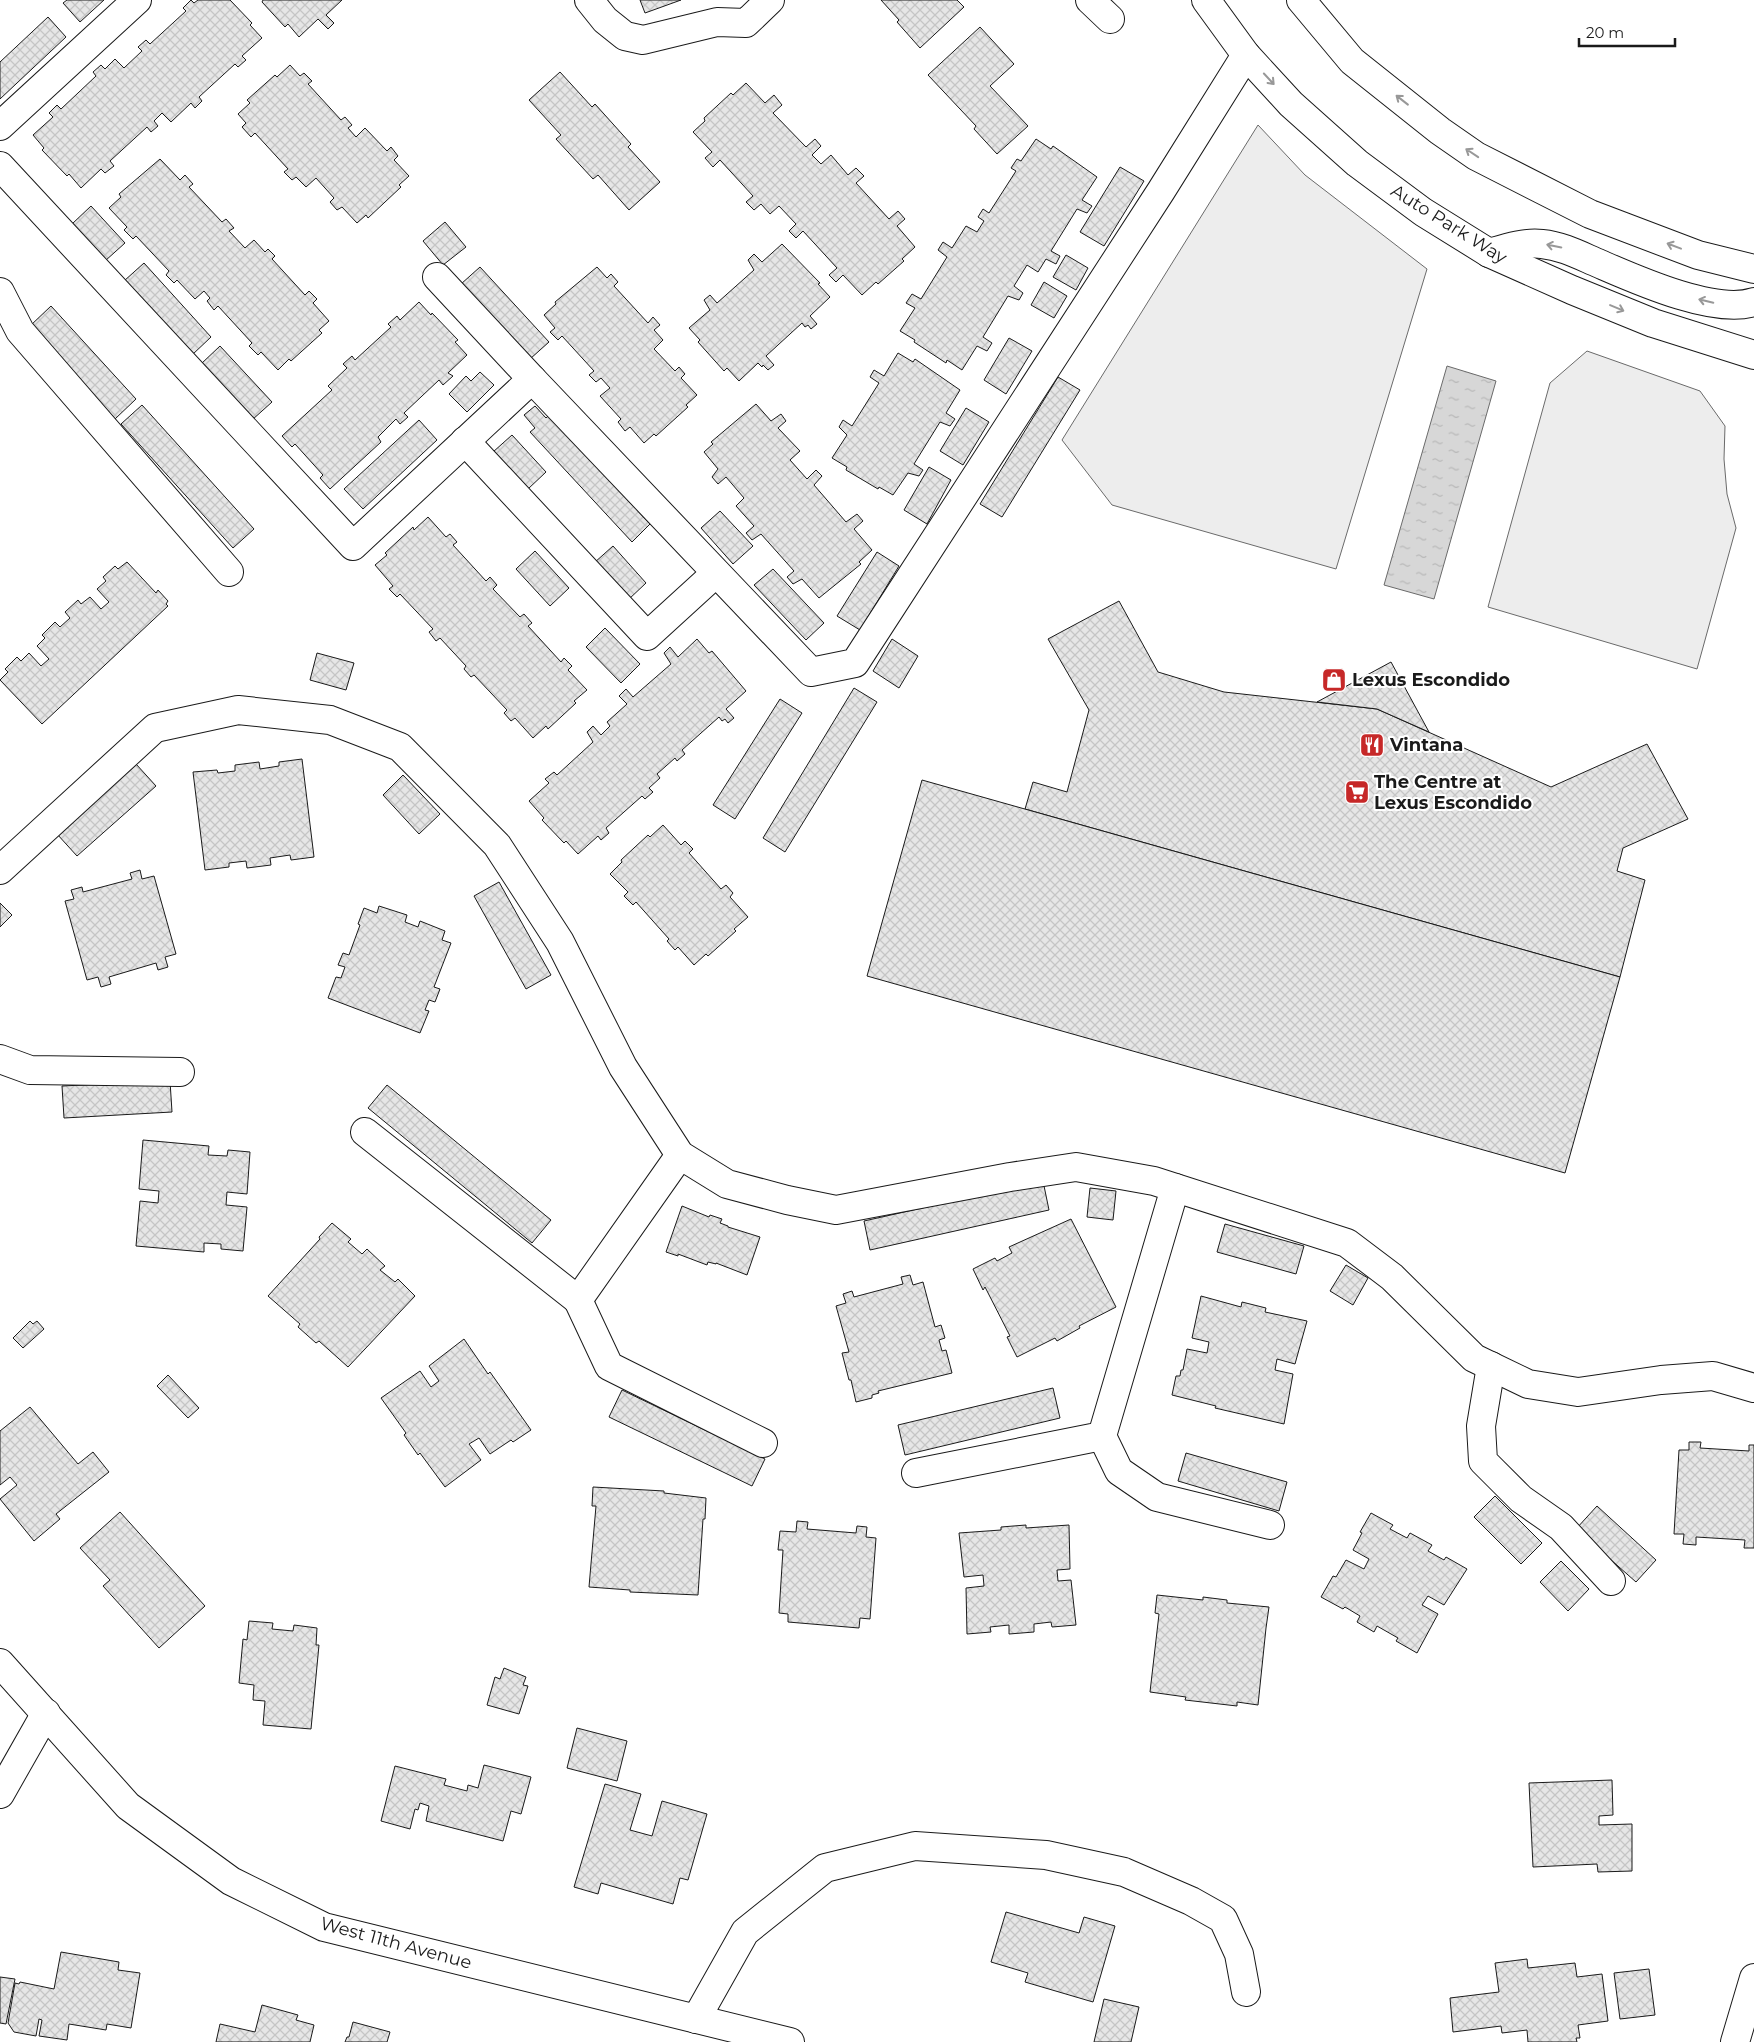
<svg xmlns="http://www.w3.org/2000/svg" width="1754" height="2042" font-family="Montserrat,sans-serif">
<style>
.built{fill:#ededed;stroke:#6a6a6a}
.water{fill:url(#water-ripples);stroke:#6a6a6a}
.building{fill:url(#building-cross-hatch);stroke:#1a1a1a}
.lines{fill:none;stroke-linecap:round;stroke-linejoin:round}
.minor-casing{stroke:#1a1a1a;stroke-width:30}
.major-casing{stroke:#1a1a1a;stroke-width:30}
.minor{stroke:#fff;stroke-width:28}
.major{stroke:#fff;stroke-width:28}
.oneway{stroke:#989898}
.labels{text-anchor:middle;stroke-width:4;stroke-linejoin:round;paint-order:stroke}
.street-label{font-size:18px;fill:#1a1a1a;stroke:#fff}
.poi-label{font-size:18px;font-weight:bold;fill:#1a1a1a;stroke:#fff;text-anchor:start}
</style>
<defs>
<pattern id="water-ripples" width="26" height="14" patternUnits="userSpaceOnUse" patternTransform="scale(1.25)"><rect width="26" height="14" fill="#d7d7d7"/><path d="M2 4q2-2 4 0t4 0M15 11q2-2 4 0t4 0" fill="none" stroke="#b8b8b8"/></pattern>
<pattern id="building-cross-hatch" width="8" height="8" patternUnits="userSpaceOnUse" patternTransform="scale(1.25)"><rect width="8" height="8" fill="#e6e6e6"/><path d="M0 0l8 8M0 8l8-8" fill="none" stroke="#c5c5c5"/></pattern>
</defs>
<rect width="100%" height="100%" fill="#fff"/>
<g class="built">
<polygon points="1258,125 1305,175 1427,269 1336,569 1112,505 1062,440"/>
<polygon points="1587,351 1700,391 1725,426 1724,459 1727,494 1736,528 1697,669 1488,607 1550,383"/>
</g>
<polygon class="water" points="1447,366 1496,381 1434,599 1384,585"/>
<g class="building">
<polygon points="67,0 104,0 80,22 63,3"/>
<polygon points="191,0 194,3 198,0 230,0 252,23 250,25 262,38 242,56 246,60 238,67 235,64 199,97 202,101 195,108 191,103 171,122 162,113 154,121 158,126 151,132 147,127 110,161 114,166 105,173 101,169 81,188 69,174 67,176 42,150 44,148 33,135 53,117 49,113 57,105 61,109 96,76 93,72 101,65 105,69 115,59 124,68 142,51 138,47 146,40 150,44 186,11 183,8"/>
<polygon points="263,0 342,0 326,15 334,23 328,29 318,19 299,37 288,24 285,27 262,2"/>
<polygon points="640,0 681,0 645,13"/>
<polygon points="881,0 957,0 964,7 920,48 897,22 899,20"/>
<polygon points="48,17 66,37 0,99 0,62"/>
<polygon points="980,27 1014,64 990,86 1028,126 997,154 974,129 976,126 928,75"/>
<polygon points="290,65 300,76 304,73 312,81 308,84 341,120 345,117 352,125 348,128 356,137 365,128 387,151 391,147 398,156 394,160 409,176 399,185 401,187 368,218 366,215 357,223 342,207 337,210 330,202 334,198 316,178 306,187 296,177 292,180 284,172 288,169 255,133 251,137 242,127 246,123 238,114 250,103 247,100 275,75 277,77"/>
<polygon points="560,72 592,107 595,104 631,144 628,147 660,182 629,210 598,175 593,179 556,139 561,135 529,100"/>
<polygon points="746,83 765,103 774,95 782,105 773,113 806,147 815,139 821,146 812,155 821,164 831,155 848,175 856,168 864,176 856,183 889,219 898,211 905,219 897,226 915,247 902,259 904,261 878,284 876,282 862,295 843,275 836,282 829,275 837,268 803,231 796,238 789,231 796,224 779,206 770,214 761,204 754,210 746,202 753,196 720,160 713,167 705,158 712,152 693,132 705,121 704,118 731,93 733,95"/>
<polygon points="1036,139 1051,149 1053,146 1097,177 1082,200 1092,206 1087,213 1077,209 1051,251 1060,256 1056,264 1046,259 1038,272 1027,265 1014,286 1023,293 1019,300 1008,296 983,337 992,343 987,351 977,346 962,370 947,360 946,363 914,342 915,340 900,331 915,308 906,303 912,294 921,299 947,257 938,250 943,242 952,248 966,226 977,232 984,221 978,217 983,209 989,213 1016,171 1011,168 1017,159 1021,161"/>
<polygon points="160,159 180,180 185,175 193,184 189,187 222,222 226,219 234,228 229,231 245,248 254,240 265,252 268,249 275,256 272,259 305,295 309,291 317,299 313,303 329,321 319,330 322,333 291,361 289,359 278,370 261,352 258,355 249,346 252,343 218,306 214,310 207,301 210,298 204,291 195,299 177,280 174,283 166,275 169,271 136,236 133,239 124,230 127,227 109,208 121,197 119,194"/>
<polygon points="1120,167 1144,181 1104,246 1080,232"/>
<polygon points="91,206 125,243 105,261 72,224"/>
<polygon points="445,222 466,247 443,265 423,241"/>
<polygon points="782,244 820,283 818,284 830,297 810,316 817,324 811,329 808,325 805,327 802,323 766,356 774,365 768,370 763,365 762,367 758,363 739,381 727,368 724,371 698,342 700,340 689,328 710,310 704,300 710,295 717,303 754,270 748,260 754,254 762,262"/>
<polygon points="1066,255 1088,268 1076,290 1053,277"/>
<polygon points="144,263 211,337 192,355 124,281"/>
<polygon points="480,267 549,342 530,359 461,284"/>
<polygon points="597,267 607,278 611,274 618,282 614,286 648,323 653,317 660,325 654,330 663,340 654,349 675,371 679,367 685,374 681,378 697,395 686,405 688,407 656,436 654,434 644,443 630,427 625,431 618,422 621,419 600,396 610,388 601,378 596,382 589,375 594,371 562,336 558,340 550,332 555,328 544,315 556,304 555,302"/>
<polygon points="1044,282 1067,296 1054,318 1031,305"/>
<polygon points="419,302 431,315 432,313 458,340 455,342 467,355 448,373 453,376 443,385 439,380 404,413 408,417 400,424 396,419 378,437 381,442 330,489 320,478 323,475 295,444 292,447 282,436 332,390 328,386 347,368 343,364 352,356 355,360 391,327 388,324 397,316 400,320"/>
<polygon points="51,306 136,399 115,419 30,326"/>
<polygon points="1009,338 1032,351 1006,394 984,380"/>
<polygon points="220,346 272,402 252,420 201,364"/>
<polygon points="898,353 913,362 915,359 960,390 946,413 955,419 950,426 940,422 914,464 923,470 919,476 908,473 893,495 879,487 878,489 846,470 847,467 832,458 847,435 839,427 843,420 852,426 879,383 870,377 874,370 884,376"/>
<polygon points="480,372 494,385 467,412 449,394 466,376 471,381"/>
<polygon points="1058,377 1080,390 1002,517 980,504"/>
<polygon points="756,404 771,421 781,414 786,421 778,428 800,451 790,460 807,479 816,470 822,476 814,485 846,522 857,514 863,521 854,529 872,550 859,562 861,564 819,598 802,579 793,584 787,577 794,571 761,534 752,540 746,533 754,526 736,506 744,498 726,477 718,484 712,477 718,469 704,452 713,444 711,442"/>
<polygon points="142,405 254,529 233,548 121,424"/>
<polygon points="535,406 546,418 549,415 650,524 632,542 530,432 535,428 524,415"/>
<polygon points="966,408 989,422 963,465 940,451"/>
<polygon points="419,420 437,440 363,509 344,489"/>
<polygon points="512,435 546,472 528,489 493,452"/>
<polygon points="929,467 951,480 927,524 904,510"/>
<polygon points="720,511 753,546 733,564 701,528"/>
<polygon points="428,517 446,537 450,534 457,542 453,545 486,581 490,577 497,585 493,589 520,617 524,614 532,623 528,626 561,662 564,658 572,666 568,670 587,690 574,701 576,703 548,729 546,726 533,738 515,718 511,721 504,713 507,710 474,675 471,677 464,669 466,666 440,638 436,641 429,632 433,629 400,594 397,597 389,589 393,586 375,565 387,555 385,553 413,527 414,530"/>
<polygon points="613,546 646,583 628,600 594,563"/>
<polygon points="535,551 569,588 550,606 516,569"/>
<polygon points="877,552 899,566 860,630 837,616"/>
<polygon points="127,562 156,593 158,590 168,601 166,604 168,606 42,724 0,680 8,672 5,669 17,657 21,661 29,653 41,666 49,659 37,646 45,638 42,635 55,622 60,627 70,618 65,612 78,600 81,604 90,597 101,609 109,602 97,589 106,581 103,577 115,566 118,569"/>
<polygon points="773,569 824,623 806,640 754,585"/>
<polygon points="1119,601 1158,672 1224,692 1377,709 1551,787 1647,744 1688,819 1623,848 1617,871 1645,880 1620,977 1025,809 1033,782 1067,792 1089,710 1048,639"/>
<polygon points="605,628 640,664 621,683 586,647"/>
<polygon points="697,639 709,653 712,651 746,691 726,709 734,718 728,723 725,719 722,721 719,717 682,750 685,754 677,761 675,758 657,774 660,778 649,788 653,792 645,799 642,796 606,828 609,833 601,840 598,836 578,854 566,841 564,843 542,820 544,818 529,801 549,783 545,779 554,772 557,775 593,742 587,732 593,726 601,735 610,726 607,722 627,704 619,696 626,689 633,697 671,664 664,653 670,647 678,657"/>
<polygon points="892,639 918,656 899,688 873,671"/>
<polygon points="317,653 354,663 346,690 310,680"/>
<polygon points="1391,662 1429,732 1377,709 1317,702"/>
<polygon points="854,688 877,702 785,852 763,838"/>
<polygon points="780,699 802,713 735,819 713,805"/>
<polygon points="302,759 314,857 291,860 290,855 270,858 271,865 247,868 246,861 229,863 229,867 205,870 193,772 217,770 218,773 235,771 235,765 259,762 260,769 279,766 279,762"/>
<polygon points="136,764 156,786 77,856 57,834"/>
<polygon points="403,775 440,814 419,834 383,795"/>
<polygon points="922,780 1620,977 1565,1173 867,976"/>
<polygon points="663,825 681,845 685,841 693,849 689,853 721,889 726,885 733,893 730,897 748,917 734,929 736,931 708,956 706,954 694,965 678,947 675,950 667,941 669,939 636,902 633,905 624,896 628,892 610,874 622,862 621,860 648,835 650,837"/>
<polygon points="140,870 142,879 154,876 176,954 165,957 168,967 158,970 156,963 109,977 111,984 101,987 98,977 87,980 65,901 74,899 71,890 82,887 83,892 132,879 130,873"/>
<polygon points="499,882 551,975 526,989 474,896"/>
<polygon points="0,903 12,915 0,927"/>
<polygon points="379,906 407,915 405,922 418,927 420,921 445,931 442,940 451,943 434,987 440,989 435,1002 429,1000 425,1010 429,1011 420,1033 328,998 336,977 341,978 345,967 338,965 343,953 349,955 360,925 358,924 364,908 377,913"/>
<polygon points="170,1081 172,1112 64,1118 62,1086"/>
<polygon points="387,1085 551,1220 532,1243 368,1108"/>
<polygon points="143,1140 209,1146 208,1155 227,1156 228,1150 250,1152 247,1194 227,1192 226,1205 247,1207 243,1251 221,1249 221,1244 204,1243 204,1252 136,1246 140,1201 158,1203 159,1191 139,1189"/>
<polygon points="1043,1181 1049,1210 870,1250 864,1221"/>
<polygon points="1090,1188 1116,1191 1113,1220 1087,1217"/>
<polygon points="682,1206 709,1217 710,1215 722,1219 720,1223 728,1226 728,1227 760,1237 747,1275 716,1263 716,1264 708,1262 707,1265 678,1254 678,1256 666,1252"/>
<polygon points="1071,1219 1116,1307 1079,1326 1080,1328 1057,1341 1055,1338 1017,1357 1007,1337 1010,1336 985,1287 983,1290 973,1269 995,1258 997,1261 1012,1253 1009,1247"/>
<polygon points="332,1223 351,1239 348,1242 362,1254 367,1249 385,1266 380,1270 395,1282 398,1279 415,1296 348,1367 319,1341 316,1343 298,1327 300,1324 268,1296 320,1239 319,1237"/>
<polygon points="1225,1224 1304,1246 1296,1274 1217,1252"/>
<polygon points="1346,1265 1368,1278 1353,1305 1330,1291"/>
<polygon points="910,1275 913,1285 923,1282 935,1327 941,1325 945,1338 939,1340 942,1351 946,1350 952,1373 878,1391 879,1393 872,1395 872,1398 856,1402 851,1380 849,1380 842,1353 849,1352 836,1306 846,1303 843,1294 852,1291 854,1297 903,1284 901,1277"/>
<polygon points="1201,1296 1241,1307 1242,1302 1266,1308 1265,1312 1307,1321 1295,1364 1277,1359 1275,1370 1293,1374 1284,1424 1215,1408 1216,1406 1172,1395 1176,1376 1180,1376 1181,1370 1183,1370 1187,1349 1207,1353 1209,1342 1192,1338"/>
<polygon points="30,1321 33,1324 37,1321 44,1329 23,1348 13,1338"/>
<polygon points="464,1339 488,1374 490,1372 531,1430 513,1442 511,1440 490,1454 479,1438 469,1444 481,1460 445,1487 420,1453 418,1455 404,1435 406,1433 381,1398 420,1371 431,1387 439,1381 429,1366"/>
<polygon points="168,1375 199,1408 188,1418 157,1386"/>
<polygon points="1053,1388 1060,1418 905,1455 898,1425"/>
<polygon points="622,1390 765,1459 752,1486 609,1417"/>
<polygon points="30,1407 78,1464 93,1452 109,1472 56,1514 60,1519 34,1541 0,1499 17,1485 10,1477 0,1485 0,1431"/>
<polygon points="1689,1442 1701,1442 1700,1448 1749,1451 1749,1445 1754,1445 1754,1548 1744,1548 1745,1540 1696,1537 1696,1545 1683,1544 1684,1534 1674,1534 1679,1450 1689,1450"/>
<polygon points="1186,1453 1287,1482 1279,1511 1178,1481"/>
<polygon points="593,1487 664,1491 664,1493 706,1498 705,1519 703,1519 698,1595 630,1592 630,1590 589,1587 596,1506 592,1506"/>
<polygon points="1495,1496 1542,1543 1521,1564 1474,1517"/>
<polygon points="1597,1506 1656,1560 1636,1582 1576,1529"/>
<polygon points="120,1512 205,1606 159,1648 103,1586 110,1580 80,1548"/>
<polygon points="1371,1513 1393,1525 1390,1529 1407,1538 1410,1533 1432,1545 1428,1551 1444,1560 1446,1557 1467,1569 1444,1605 1428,1596 1422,1605 1438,1614 1417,1653 1396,1641 1398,1638 1377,1626 1374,1632 1357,1622 1360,1616 1345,1607 1343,1609 1321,1597 1333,1576 1336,1577 1346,1560 1364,1569 1369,1559 1353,1550 1362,1533 1360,1532"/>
<polygon points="797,1521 808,1522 807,1529 856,1533 857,1526 867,1527 866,1537 876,1538 870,1619 860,1618 859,1628 788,1622 788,1614 779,1613 783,1550 778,1550 780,1531 796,1532"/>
<polygon points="1026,1525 1026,1528 1069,1525 1070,1569 1057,1570 1058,1581 1071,1580 1076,1625 1052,1627 1051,1622 1034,1624 1034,1632 1009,1634 1009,1625 990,1627 991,1632 967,1634 966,1588 984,1586 983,1575 964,1577 959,1533 1001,1530 1001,1527"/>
<polygon points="1561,1561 1589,1589 1568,1611 1540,1582"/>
<polygon points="1157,1595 1203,1600 1203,1597 1227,1600 1227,1603 1269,1607 1266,1628 1258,1705 1237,1702 1237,1706 1185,1700 1186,1697 1150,1692 1159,1614 1155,1613"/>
<polygon points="249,1621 273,1623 272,1629 293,1631 294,1625 317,1628 316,1645 319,1645 311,1729 263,1725 265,1701 253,1700 254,1685 239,1683 243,1639 247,1640"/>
<polygon points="504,1668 526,1677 523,1685 528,1686 519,1714 487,1705 495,1677 500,1679"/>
<polygon points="577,1728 627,1741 617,1781 567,1768"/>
<polygon points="484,1765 531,1777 521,1814 511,1811 503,1841 426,1821 429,1806 420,1803 418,1810 415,1809 410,1829 381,1821 395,1766 446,1779 444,1785 467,1791 468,1785 478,1788"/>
<polygon points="1612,1780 1613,1815 1599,1816 1599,1825 1632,1824 1632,1871 1598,1872 1597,1864 1533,1867 1529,1783"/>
<polygon points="605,1784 641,1794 630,1830 652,1836 662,1801 707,1814 688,1880 680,1878 673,1904 601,1883 598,1894 574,1887"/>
<polygon points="1006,1912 1079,1933 1084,1917 1115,1926 1093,2002 1025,1982 1028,1973 991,1962"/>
<polygon points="61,1952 119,1962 118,1970 140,1973 131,2028 107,2024 106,2030 69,2024 67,2040 39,2036 42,2020 39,2019 36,2036 14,2032 8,2023 15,1983 19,1984 20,1982 54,1989"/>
<polygon points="1527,1959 1528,1968 1575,1963 1577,1977 1602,1974 1608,2021 1578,2025 1580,2038 1576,2038 1577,2042 1528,2042 1527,2030 1502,2033 1501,2026 1453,2032 1450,1998 1499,1992 1495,1963"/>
<polygon points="1649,1969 1655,2015 1620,2019 1614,1973"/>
<polygon points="0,1977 15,1979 6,2024 0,2023"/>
<polygon points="1104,1999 1139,2007 1131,2042 1094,2042"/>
<polygon points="262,2005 298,2015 296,2020 314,2025 310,2042 216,2042 220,2024 255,2032"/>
<polygon points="353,2022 390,2032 387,2042 345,2042 347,2037 349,2037"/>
</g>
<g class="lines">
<defs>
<g id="minor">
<polyline points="589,0 605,20 625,36 643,40 717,22 746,23 770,0"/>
<polyline points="1090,0 1110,19"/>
<polyline points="0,126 137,0"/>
<polyline points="0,166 353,546 532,379 811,672 855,663 1161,191 1246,55"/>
<polyline points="437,277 532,379"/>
<polyline points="0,292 20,331 229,572"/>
<polyline points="465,441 647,636 716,573"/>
<polyline points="0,870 155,728 238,710 330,720 400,747 497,845 560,942 623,1067 680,1155 727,1184 787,1200 836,1210 1010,1177 1076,1167 1154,1181 1347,1243 1392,1277 1474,1358 1528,1384 1578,1392 1661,1380 1713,1376 1754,1388"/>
<polyline points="0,1059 30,1070 180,1072"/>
<polyline points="365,1132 578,1300 680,1155"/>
<polyline points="578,1300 609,1366 763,1443"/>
<polyline points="1491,1366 1481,1426 1483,1461 1521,1499 1561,1527 1611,1581"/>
<polyline points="1102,1436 1119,1471 1157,1497 1270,1525"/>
<polyline points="916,1473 1102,1436 1175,1188"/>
<polyline points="0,1663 128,1806 231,1881 324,1927 790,2042"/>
<polyline points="0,1794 46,1713"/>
<polyline points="696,2019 745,1932 825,1868 915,1846 1046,1855 1124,1872 1191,1901 1223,1919 1239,1954 1246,1992"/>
<polyline points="1735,2042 1754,1978"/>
</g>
<g id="major">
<polyline points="1206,0 1246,55 1291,104 1357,163 1423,212 1489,253 1572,290 1653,323 1754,355"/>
<polyline points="1301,0 1352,61 1440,131 1476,156 1590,214 1698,255 1754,269"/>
<path d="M 1489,253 C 1506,248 1524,242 1542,244 C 1563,246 1581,256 1600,264 C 1637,280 1715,315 1754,302"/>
</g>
</defs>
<use href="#minor" class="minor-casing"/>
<use href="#major" class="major-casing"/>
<use href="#minor" class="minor"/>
<use href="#major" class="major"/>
</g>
<defs><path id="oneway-shaft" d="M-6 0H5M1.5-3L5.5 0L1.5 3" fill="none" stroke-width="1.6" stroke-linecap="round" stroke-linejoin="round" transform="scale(1.25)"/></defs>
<g class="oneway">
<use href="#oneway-shaft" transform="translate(1269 79) rotate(47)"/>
<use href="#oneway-shaft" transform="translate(1402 100) rotate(-142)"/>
<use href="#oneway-shaft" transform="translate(1472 153) rotate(-146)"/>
<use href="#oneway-shaft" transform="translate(1554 246) rotate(-169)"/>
<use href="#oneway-shaft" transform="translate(1674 246) rotate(-159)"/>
<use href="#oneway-shaft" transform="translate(1706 301) rotate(-167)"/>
<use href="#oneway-shaft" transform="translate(1617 308) rotate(23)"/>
</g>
<defs>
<symbol id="shop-square" viewBox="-11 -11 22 22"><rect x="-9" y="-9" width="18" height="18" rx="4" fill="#c62828" stroke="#fff"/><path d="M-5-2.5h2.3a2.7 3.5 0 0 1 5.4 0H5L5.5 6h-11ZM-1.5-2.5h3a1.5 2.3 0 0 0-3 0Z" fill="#fff"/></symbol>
<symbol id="restaurant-square" viewBox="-11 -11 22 22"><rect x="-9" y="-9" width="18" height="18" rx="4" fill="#c62828" stroke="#fff"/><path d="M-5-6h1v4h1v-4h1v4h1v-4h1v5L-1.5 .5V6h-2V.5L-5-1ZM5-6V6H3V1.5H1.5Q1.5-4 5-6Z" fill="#fff"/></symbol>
<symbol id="supermarket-square" viewBox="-11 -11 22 22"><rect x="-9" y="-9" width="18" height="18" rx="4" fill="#c62828" stroke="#fff"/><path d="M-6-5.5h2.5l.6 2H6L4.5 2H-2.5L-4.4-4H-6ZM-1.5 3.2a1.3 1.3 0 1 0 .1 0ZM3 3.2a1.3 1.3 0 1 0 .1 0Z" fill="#fff"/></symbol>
</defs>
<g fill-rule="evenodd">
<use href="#shop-square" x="1320" y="666" width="28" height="28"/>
<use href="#restaurant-square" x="1358" y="731" width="28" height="28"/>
<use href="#supermarket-square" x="1343" y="778" width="28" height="28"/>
</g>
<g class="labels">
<g class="street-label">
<text transform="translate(1449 224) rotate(32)" y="6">Auto Park Way</text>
<text transform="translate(396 1943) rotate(15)" y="6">West 11th Avenue</text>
</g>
<g class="poi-label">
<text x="1352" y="686">Lexus Escondido</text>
<text x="1390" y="751">Vintana</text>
<text x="1374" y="788">The Centre at<tspan x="1374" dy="21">Lexus Escondido</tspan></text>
</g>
</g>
<path d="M1579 38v8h96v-8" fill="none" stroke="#1a1a1a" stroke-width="2.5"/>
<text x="1586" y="38" font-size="15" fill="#1a1a1a" stroke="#ffffff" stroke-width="4" paint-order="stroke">20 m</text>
</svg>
